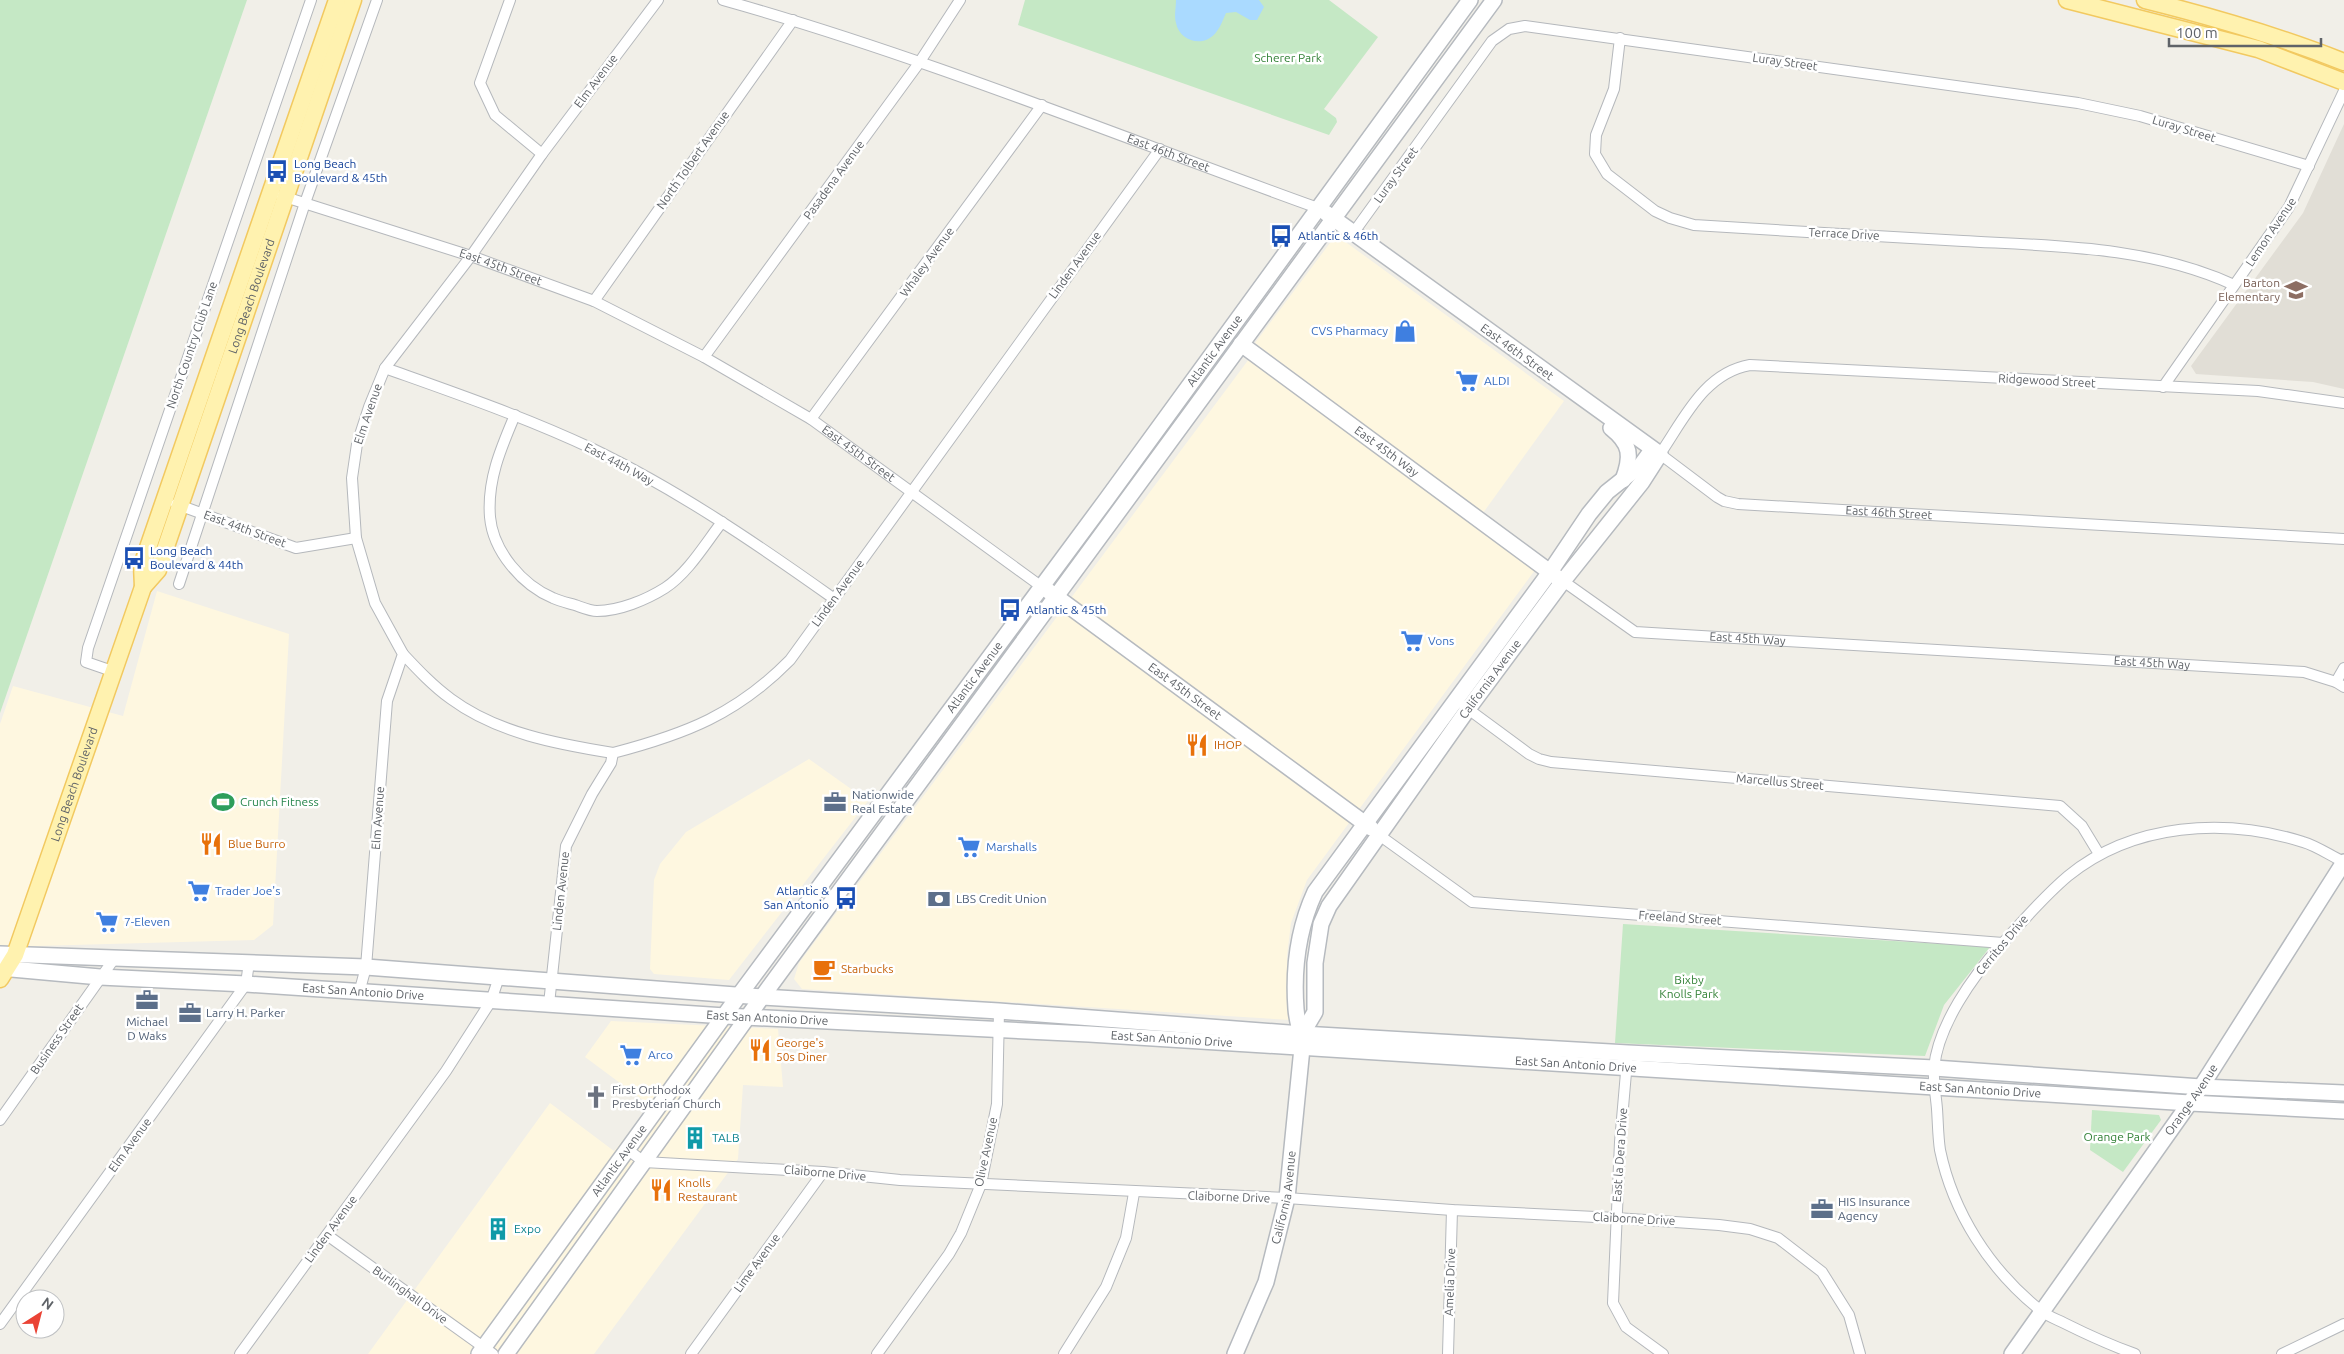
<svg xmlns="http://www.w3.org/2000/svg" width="2344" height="1354" font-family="Ubuntu,sans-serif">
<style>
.commercial{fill:#fef7e0}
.education{fill:#e1ded6}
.green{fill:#c5e8c5}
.water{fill:#aadaff}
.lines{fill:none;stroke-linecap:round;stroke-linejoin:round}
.street-casing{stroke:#b5b8bc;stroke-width:12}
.secondary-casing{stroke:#b6babf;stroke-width:18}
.primary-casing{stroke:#f2c960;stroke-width:19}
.street{stroke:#fff;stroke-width:10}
.secondary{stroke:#fff;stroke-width:15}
.primary{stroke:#fff2af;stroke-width:16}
.labels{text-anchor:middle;stroke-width:5;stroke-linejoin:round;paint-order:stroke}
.park-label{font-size:12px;fill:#348238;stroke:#fff}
.street-label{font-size:12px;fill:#5f6368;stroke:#fff}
.transit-label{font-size:12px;fill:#164399;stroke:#fff;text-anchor:start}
.education-label{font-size:12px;fill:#785e54;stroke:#fff;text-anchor:end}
.shop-label{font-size:12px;fill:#366cbe;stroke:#fff;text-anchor:start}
.food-label{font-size:12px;fill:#c56008;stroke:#fff;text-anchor:start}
.service-label{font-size:12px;fill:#4e5e75;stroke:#fff;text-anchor:start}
.leisure-label{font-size:12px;fill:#27864d;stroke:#fff;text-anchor:start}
.worship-label{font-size:12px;fill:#5b616d;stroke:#fff;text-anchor:start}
.culture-label{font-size:12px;fill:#0d838f;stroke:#fff;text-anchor:start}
</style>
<rect width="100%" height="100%" fill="#f1efe8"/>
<g class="commercial">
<polygon points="1336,235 1564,401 1483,513 1255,343"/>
<polygon points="1249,359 1535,570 1307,880 1291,923 1287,956 1290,1020 802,989 794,979 799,963"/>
<polygon points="157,591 289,634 273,925 254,940 0,947 0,724 13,686 123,716"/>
<polygon points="809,759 868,801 729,980 654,974 650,969 654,880 660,864 686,832"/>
<polygon points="611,1021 778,1029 783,1087 743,1085 738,1159 594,1354 368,1354 550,1103 614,1151 651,1106 585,1057"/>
</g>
<polygon class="education" points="2344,124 2344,389 2313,382 2196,374 2191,366 2303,213"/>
<g class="green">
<polygon points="0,0 247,0 0,713"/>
<polygon points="1025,0 1329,0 1378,37 1324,109 1336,118 1337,122 1329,135 1018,25"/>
<polygon points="1623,924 1990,947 1944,1005 1925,1056 1615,1043"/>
<polygon points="2092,1110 2159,1115 2161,1120 2123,1172 2090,1150"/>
</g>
<path class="water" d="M 1176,0 L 1259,0 L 1264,7 L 1257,20 L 1250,20 L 1236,12 L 1226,13 C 1223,19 1221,26 1217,31 C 1206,48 1180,43 1176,23 C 1174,16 1176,7 1176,0 Z"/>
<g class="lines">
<defs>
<g id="street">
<polyline points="510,0 480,83 495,115 542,154"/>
<path id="s1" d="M 723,0 C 926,57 1120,137 1318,208"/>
<path d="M 1620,38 L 1614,89 L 1596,135 L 1595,154 L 1607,174 L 1655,211 L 1670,218 L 1694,225 C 1784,231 1873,236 1963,241 C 2054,246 2150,246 2234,285"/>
<path id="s2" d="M 282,196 L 471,256 L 594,301 L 704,357 L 811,419 L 1042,587"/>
<polyline points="1354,232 1492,41 1509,29 1525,26 2078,103 2140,116 2309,166"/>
<polyline points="594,301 793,20"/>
<polyline points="704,357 919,63 960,0"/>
<path d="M 385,368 C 455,393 525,417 593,449 C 678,490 757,544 833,598"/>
<polyline points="2163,387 2289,207 2344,91"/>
<path id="s3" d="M 2344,403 L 2258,391 L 1750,365 C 1704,373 1684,419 1660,454 L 1717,497 L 1724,501 L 1738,504 L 2344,539"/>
<path d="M 515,415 C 501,448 487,480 490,517 C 493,551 522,585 553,598 C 559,601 568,603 575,605 C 581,607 590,611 597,611 C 619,611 646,600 665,588 C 688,573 705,544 722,522"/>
<polyline points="811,419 1042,105"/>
<polyline points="176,504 296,548 356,538"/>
<path id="s4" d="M 1563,581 L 1635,632 L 2304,672 L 2336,682 L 2344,687"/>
<polyline points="179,584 305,203 377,0"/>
<path d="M 403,654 C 418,670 433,686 451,699 C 497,733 557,744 613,753"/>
<polyline points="115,672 86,662 88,648 311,0"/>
<polyline points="2336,682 2344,668"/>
<polyline points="1464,706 1529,754 1539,759 1551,762 2060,806 2082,826 2099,854"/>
<polyline points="1379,835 1472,902 2003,943"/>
<polyline points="359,993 366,967 387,701 403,654 375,603 356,538 352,478 357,444 369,407 385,368 471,256 542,154 658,0"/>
<path d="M 549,1004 L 566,846 L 592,794 L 611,763 L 613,753 C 686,734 737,714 790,660 L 1160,149"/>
<polyline points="1627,1061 1620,1142 1613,1303 1626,1327 1663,1354"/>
<polyline points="0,1120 114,959"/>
<polyline points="627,1149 644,1162 823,1172 900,1180 1287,1198 1452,1210 1616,1218 1719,1225 1750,1229 1778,1238 1822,1272 1849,1315 1860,1354"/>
<polyline points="327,1235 493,1354"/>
<polyline points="0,1324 246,984 249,962"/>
<polyline points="240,1354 446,1071 491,1001 499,977"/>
<polyline points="691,1354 823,1172"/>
<polyline points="877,1354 949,1254 961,1233 981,1184 997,1104 999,1011"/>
<polyline points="1064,1354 1106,1287 1126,1238 1134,1193"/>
<polyline points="1448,1354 1452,1210"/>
<path d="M 2135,1354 C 2110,1345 2088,1335 2064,1323 C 2056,1319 2047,1316 2040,1310 C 1990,1270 1953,1213 1940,1150 C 1938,1137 1938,1123 1937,1109 C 1936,1096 1933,1081 1934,1068 C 1938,1025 1973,976 2001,945 C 2023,921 2043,897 2068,876 C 2133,823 2225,817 2303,842 C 2317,846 2331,856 2344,862"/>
<polyline points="2282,1354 2344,1324"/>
</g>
<g id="secondary">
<path id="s5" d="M 1241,344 L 1558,578"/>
<path d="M 1611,428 C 1631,444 1632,456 1623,480"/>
<path id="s6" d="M 1047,590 L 1371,828"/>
<polyline points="0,954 366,967 762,997 999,1011 1302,1034 1628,1053 1934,1068 2201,1087 2344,1093"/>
<path id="s7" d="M 0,968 L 100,977 L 246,984 L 725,1016 L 1089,1034 L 2190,1103 L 2344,1111"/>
<path id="s8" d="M 1302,1034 L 1315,1012 L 1315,963 L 1321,924 L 1329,906 L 1468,709 L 1563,581 L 1642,482 L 1660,454 L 1326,213"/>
<path id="s9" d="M 479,1354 L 740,994 L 1106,500 L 1470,0"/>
<polyline points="506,1354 762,997 1494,0"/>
<path id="s10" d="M 1235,1354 L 1266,1282 L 1287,1198 L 1302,1048 C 1302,1034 1297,1023 1296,1009 C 1293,969 1298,929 1315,892 L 1550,572 L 1589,514 L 1607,492 L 1641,465 L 1652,450"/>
<path id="s11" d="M 2012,1354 L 2201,1087 L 2344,862"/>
</g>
<g id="primary">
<polyline points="2067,0 2258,49 2344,82"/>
<path d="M 2145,0 C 2213,17 2279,36 2344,62"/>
<path id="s12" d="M 143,587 L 158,570 L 353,0"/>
<path id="s13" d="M 0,979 L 15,955 L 143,587 L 142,565 L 337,0"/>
</g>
</defs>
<use href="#street" class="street-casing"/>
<use href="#secondary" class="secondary-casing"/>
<use href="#primary" class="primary-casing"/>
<use href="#street" class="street"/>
<use href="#secondary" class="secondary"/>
<use href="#primary" class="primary"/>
</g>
<defs>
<symbol id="bus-bare" viewBox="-9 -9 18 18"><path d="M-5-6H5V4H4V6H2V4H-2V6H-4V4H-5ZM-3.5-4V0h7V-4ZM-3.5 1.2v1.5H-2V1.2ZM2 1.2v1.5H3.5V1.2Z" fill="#1a4fb4" stroke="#fff" stroke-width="2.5" paint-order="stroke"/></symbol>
<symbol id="school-bare" viewBox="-9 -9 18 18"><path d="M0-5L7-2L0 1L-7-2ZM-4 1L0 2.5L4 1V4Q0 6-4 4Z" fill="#8d6e63" stroke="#fff" stroke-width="2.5" paint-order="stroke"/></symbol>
<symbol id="shop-bare" viewBox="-9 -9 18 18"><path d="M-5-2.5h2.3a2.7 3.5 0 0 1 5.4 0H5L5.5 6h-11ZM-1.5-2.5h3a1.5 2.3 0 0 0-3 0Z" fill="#3f7fe0" stroke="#fff" stroke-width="2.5" paint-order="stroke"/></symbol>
<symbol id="supermarket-bare" viewBox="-9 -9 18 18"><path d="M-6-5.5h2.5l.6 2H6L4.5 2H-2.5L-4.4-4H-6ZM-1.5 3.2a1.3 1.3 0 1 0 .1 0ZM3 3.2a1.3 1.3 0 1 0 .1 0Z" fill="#3f7fe0" stroke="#fff" stroke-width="2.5" paint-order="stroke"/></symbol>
<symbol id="restaurant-bare" viewBox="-9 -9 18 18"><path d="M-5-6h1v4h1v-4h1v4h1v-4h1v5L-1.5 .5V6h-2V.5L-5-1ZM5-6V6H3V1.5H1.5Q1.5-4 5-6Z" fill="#e8710a" stroke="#fff" stroke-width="2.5" paint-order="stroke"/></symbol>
<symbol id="stadium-bare" viewBox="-9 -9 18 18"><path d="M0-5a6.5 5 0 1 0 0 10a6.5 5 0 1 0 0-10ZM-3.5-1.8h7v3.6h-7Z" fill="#2e9e5b" stroke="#fff" stroke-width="2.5" paint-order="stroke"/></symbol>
<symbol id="office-bare" viewBox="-9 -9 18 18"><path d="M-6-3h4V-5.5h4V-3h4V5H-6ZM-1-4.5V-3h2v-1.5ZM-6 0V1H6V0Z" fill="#5c6f8a" stroke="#fff" stroke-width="2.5" paint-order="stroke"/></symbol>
<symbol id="bank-bare" viewBox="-9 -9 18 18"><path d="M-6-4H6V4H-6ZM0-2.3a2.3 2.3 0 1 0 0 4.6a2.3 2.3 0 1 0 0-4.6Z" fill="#5c6f8a" stroke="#fff" stroke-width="2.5" paint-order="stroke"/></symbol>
<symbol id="cafe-bare" viewBox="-9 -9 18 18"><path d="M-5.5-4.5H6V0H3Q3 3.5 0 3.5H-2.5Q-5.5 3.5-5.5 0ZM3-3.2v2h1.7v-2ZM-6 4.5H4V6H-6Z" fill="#e8710a" stroke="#fff" stroke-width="2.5" paint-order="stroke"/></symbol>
<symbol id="church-bare" viewBox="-9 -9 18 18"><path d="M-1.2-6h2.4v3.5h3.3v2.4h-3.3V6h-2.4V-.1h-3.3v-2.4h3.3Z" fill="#6b7280" stroke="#fff" stroke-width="2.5" paint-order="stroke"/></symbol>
<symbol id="building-bare" viewBox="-9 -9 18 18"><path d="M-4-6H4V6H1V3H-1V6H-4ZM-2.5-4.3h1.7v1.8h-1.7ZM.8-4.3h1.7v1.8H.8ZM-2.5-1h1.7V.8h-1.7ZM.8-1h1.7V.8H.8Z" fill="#0f9aa8" stroke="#fff" stroke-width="2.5" paint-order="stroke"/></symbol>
</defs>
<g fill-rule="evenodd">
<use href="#bus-bare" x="261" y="155" width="32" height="32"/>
<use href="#bus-bare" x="1265" y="220" width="32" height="32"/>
<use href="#school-bare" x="2280" y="274" width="32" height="32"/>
<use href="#shop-bare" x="1389" y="315" width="32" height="32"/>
<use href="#supermarket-bare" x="1451" y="365" width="32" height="32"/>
<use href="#bus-bare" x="118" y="542" width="32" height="32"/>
<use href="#bus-bare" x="994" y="594" width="32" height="32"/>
<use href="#supermarket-bare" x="1396" y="625" width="32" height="32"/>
<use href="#restaurant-bare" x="1181" y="729" width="32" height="32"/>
<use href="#stadium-bare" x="207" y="786" width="32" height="32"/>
<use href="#office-bare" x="819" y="786" width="32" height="32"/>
<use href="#restaurant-bare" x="195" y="828" width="32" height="32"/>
<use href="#supermarket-bare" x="953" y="831" width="32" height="32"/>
<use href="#supermarket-bare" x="183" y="875" width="32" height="32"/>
<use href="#bus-bare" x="830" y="882" width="32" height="32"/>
<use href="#bank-bare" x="923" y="883" width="32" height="32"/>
<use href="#supermarket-bare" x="91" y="906" width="32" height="32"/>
<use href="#cafe-bare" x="808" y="953" width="32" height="32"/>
<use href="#office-bare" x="131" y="984" width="32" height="32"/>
<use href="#office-bare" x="174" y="997" width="32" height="32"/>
<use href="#restaurant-bare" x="744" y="1034" width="32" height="32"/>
<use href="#supermarket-bare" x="615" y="1039" width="32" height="32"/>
<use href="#church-bare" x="580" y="1081" width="32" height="32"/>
<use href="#building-bare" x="679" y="1122" width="32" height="32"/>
<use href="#restaurant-bare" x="645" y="1174" width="32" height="32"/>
<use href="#office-bare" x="1806" y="1193" width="32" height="32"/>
<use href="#building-bare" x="482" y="1213" width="32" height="32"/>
</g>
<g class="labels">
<g class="park-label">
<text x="1288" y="62">Scherer Park</text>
<text x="1689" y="984">Bixby<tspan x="1689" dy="14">Knolls Park</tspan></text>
<text x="2117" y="1141">Orange Park</text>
</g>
<g class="street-label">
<text transform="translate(1785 62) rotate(8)" y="4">Luray Street</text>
<text transform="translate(596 81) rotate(-53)" y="4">Elm Avenue</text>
<text transform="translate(2184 129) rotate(17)" y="4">Luray Street</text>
<text dy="4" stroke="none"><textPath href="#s1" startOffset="471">East 46th Street</textPath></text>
<text transform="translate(693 160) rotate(-55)" y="4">North Tolbert Avenue</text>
<text transform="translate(1396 175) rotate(-54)" y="4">Luray Street</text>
<text transform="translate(834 180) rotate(-54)" y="4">Pasadena Avenue</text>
<text transform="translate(2271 232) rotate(-56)" y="4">Lemon Avenue</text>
<text transform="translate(1844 234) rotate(3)" y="4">Terrace Drive</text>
<text transform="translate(927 262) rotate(-54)" y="4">Whaley Avenue</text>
<text transform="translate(1075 265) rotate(-54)" y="4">Linden Avenue</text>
<text dy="4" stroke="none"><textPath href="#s2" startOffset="230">East 45th Street</textPath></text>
<text dy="4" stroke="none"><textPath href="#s12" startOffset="312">Long Beach Boulevard</textPath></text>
<text transform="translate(192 345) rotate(-71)" y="4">North Country Club Lane</text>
<text dy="4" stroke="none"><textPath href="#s9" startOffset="1244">Atlantic Avenue</textPath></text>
<text transform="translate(1517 352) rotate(36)" y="4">East 46th Street</text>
<text transform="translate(2047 381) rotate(3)" y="4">Ridgewood Street</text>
<text transform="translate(368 414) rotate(-71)" y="4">Elm Avenue</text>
<text dy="4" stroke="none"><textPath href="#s5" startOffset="181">East 45th Way</textPath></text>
<text dy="4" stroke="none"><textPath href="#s2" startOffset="635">East 45th Street</textPath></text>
<text transform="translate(619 464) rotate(28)" y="4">East 44th Way</text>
<text dy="4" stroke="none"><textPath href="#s3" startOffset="971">East 46th Street</textPath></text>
<text transform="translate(245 529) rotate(20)" y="4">East 44th Street</text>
<text transform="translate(838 593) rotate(-54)" y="4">Linden Avenue</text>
<text dy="4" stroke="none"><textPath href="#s4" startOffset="201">East 45th Way</textPath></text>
<text dy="4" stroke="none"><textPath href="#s4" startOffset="606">East 45th Way</textPath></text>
<text dy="4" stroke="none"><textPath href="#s9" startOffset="839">Atlantic Avenue</textPath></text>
<text dy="4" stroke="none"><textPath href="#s8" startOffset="412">California Avenue</textPath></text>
<text dy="4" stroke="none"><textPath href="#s6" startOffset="171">East 45th Street</textPath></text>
<text transform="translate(1780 782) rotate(5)" y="4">Marcellus Street</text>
<text dy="4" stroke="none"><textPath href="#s13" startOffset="209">Long Beach Boulevard</textPath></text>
<text transform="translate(378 818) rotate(-86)" y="4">Elm Avenue</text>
<text transform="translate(561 891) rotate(-84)" y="4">Linden Avenue</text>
<text transform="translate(1680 918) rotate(4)" y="4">Freeland Street</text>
<text transform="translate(2002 945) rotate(-50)" y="4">Cerritos Drive</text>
<text dy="4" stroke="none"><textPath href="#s7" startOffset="364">East San Antonio Drive</textPath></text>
<text dy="4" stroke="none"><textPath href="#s7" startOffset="769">East San Antonio Drive</textPath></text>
<text transform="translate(57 1039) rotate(-55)" y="4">Business Street</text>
<text dy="4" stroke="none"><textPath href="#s7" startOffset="1174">East San Antonio Drive</textPath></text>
<text dy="4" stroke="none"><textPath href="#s7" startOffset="1579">East San Antonio Drive</textPath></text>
<text dy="4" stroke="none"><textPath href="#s7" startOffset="1984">East San Antonio Drive</textPath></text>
<text dy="4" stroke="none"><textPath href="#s11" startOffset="311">Orange Avenue</textPath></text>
<text transform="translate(130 1145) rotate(-54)" y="4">Elm Avenue</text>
<text transform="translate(986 1152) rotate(-78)" y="4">Olive Avenue</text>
<text transform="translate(1620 1155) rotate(-86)" y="4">East la Dera Drive</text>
<text dy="4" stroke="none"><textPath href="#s9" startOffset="239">Atlantic Avenue</textPath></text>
<text transform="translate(825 1173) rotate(5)" y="4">Claiborne Drive</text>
<text transform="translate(1229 1197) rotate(2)" y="4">Claiborne Drive</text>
<text dy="4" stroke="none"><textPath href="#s10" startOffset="165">California Avenue</textPath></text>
<text transform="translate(1634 1219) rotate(3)" y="4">Claiborne Drive</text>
<text transform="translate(331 1229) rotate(-54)" y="4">Linden Avenue</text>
<text transform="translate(757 1263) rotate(-54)" y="4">Lime Avenue</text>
<text transform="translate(1450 1282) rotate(-88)" y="4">Amelia Drive</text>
<text transform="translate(410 1295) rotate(36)" y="4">Burlinghall Drive</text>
</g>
<g class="transit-label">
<text x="294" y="168">Long Beach<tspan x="294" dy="14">Boulevard &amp; 45th</tspan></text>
<text x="1298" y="240">Atlantic &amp; 46th</text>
<text x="150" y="555">Long Beach<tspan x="150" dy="14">Boulevard &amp; 44th</tspan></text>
<text x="1026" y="614">Atlantic &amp; 45th</text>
<text x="829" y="895" text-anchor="end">Atlantic &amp;<tspan x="829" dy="14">San Antonio</tspan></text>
</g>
<g class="education-label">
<text x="2280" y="287">Barton<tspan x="2280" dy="14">Elementary</tspan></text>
</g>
<g class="shop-label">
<text x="1388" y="335" text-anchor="end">CVS Pharmacy</text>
<text x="1484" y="385">ALDI</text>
<text x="1428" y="645">Vons</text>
<text x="986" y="851">Marshalls</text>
<text x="215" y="895">Trader Joe's</text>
<text x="124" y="926">7-Eleven</text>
<text x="648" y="1059">Arco</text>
</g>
<g class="food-label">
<text x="1214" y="749">IHOP</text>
<text x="228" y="848">Blue Burro</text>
<text x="841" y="973">Starbucks</text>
<text x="776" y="1047">George's<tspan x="776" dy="14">50s Diner</tspan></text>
<text x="678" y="1187">Knolls<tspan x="678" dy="14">Restaurant</tspan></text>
</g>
<g class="service-label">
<text x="852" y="799">Nationwide<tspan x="852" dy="14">Real Estate</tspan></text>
<text x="956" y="903">LBS Credit Union</text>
<text x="206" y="1017">Larry H. Parker</text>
<text x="147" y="1026" text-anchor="middle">Michael<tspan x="147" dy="14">D Waks</tspan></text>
<text x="1838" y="1206">HIS Insurance<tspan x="1838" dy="14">Agency</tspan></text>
</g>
<g class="leisure-label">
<text x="240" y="806">Crunch Fitness</text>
</g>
<g class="worship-label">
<text x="612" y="1094">First Orthodox<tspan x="612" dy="14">Presbyterian Church</tspan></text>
</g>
<g class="culture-label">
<text x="712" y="1142">TALB</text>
<text x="514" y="1233">Expo</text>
</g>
</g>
<g transform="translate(40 1314) rotate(36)"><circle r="24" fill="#ffffff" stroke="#bfc1c3"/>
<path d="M0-4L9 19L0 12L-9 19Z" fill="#ea4335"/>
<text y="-8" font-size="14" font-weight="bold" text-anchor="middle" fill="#5f6368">N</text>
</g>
<path d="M2169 38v8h152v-8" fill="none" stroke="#5f6368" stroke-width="2.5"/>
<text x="2176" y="38" font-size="15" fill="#5f6368" stroke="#ffffff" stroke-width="4" paint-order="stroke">100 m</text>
</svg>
